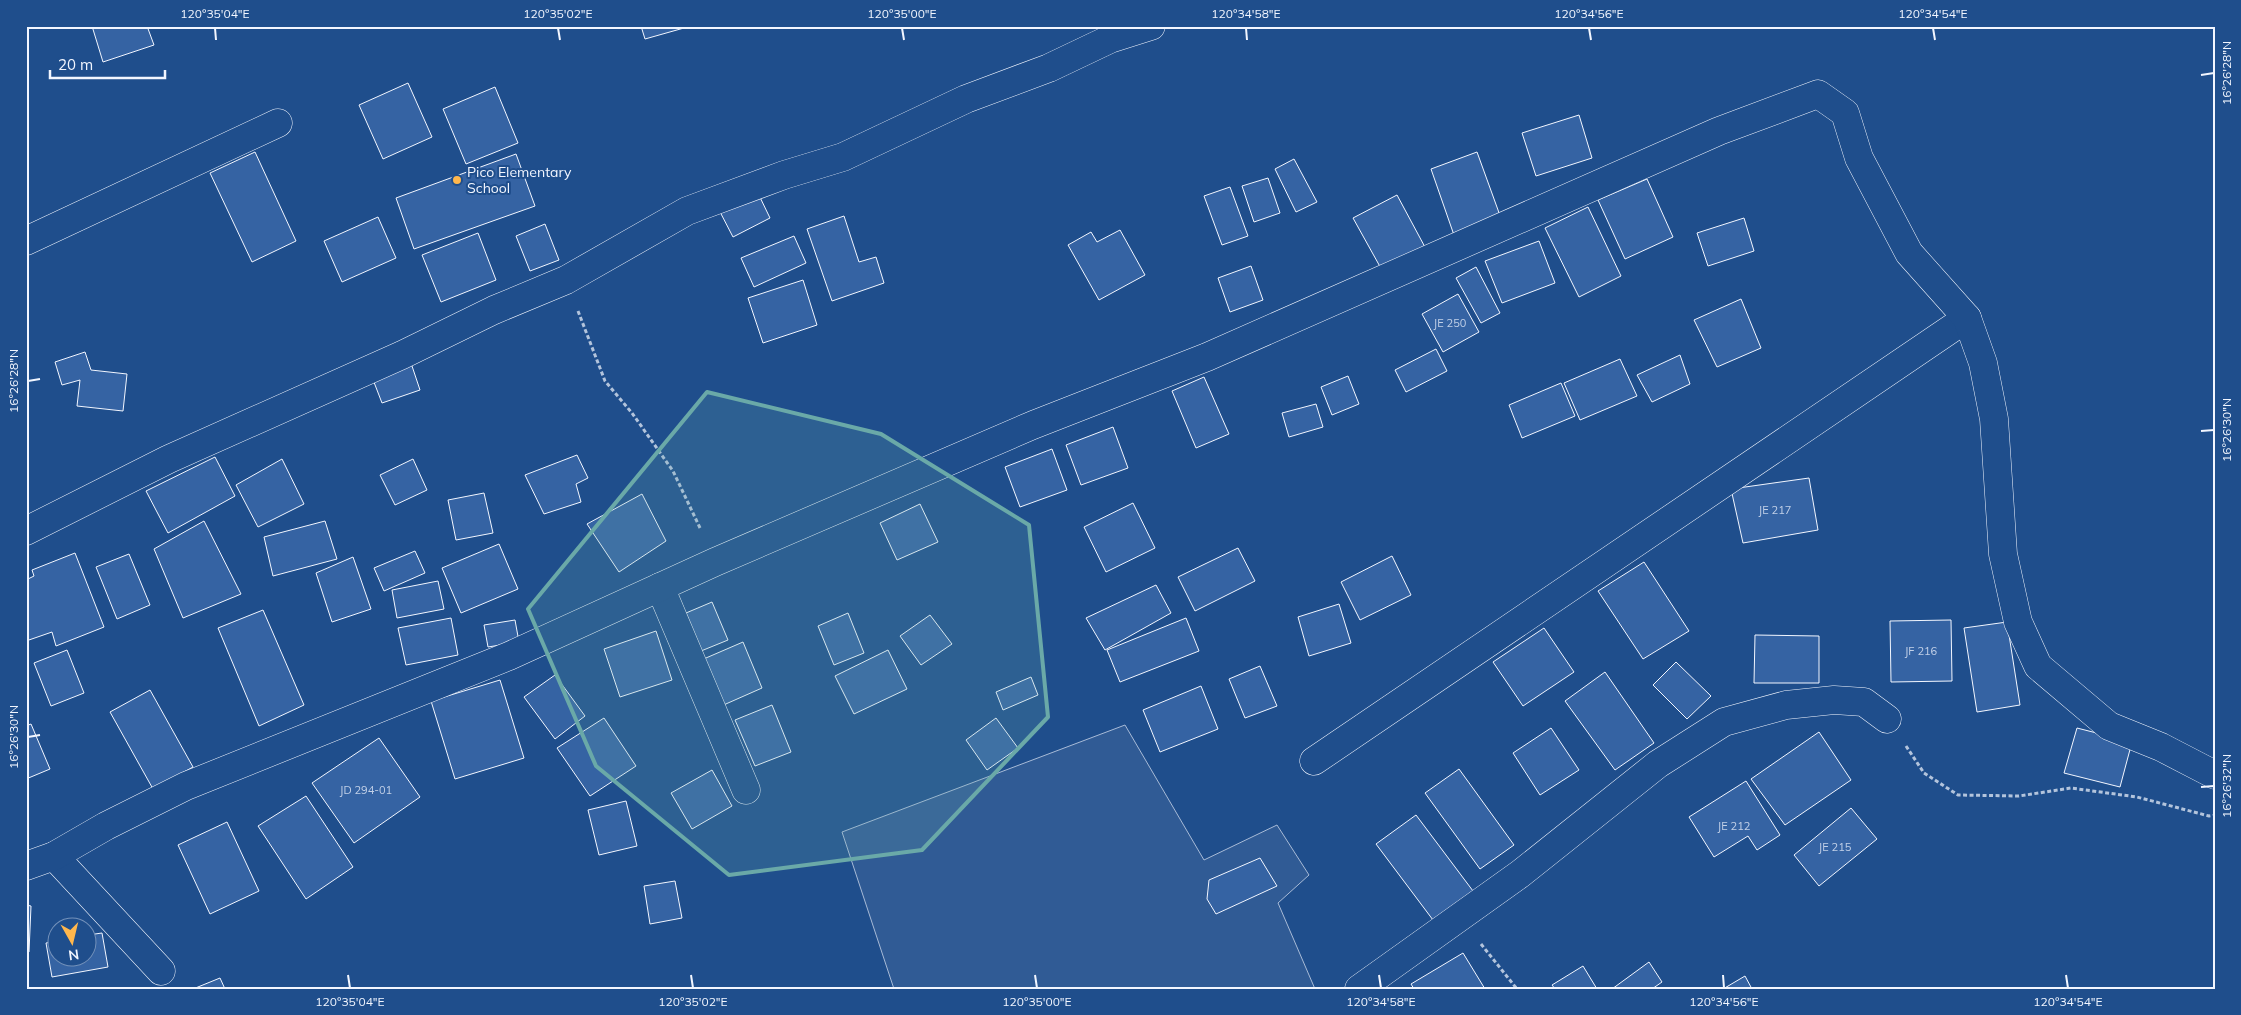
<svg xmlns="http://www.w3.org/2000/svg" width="2241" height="1015" font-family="Mulish,sans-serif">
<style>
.built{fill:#305b95;stroke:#a8bbd7}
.building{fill:#3563a3;stroke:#f2f6ff}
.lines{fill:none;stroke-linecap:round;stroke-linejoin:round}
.street-casing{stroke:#f2f6ff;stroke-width:29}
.path{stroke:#b3c4dc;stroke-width:3;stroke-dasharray:4 2.5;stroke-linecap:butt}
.street{stroke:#1f4e8c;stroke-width:28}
.marked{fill:#6aa9a8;fill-opacity:0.2;stroke:#6aa9a8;stroke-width:4;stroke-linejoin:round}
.ticks{fill:none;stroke:#f2f6ff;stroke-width:2}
.poi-dot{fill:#ffb74d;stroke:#1f4e8c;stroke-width:2}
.labels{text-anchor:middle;stroke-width:4;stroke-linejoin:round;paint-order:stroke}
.number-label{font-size:11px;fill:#c3d1e8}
.poi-label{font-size:14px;fill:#f2f6ff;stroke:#1f4e8c;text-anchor:start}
.neatline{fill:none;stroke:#f2f6ff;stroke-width:2}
.ticks-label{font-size:12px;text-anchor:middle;fill:#f2f6ff}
</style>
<rect width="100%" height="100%" fill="#1f4e8c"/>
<polygon class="built" points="1125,725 1204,860 1277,825 1309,875 1278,903 1315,989 894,989 842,832"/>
<g class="building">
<polygon points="92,26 147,26 154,45 103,62"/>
<polygon points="641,26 691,26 645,39"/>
<polygon points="408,83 432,137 383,159 359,105"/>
<polygon points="495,87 518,143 466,164 443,109"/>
<polygon points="1579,115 1592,158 1536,176 1522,133"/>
<polygon points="255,152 296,241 252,262 210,173"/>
<polygon points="1477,152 1502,221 1455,238 1431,169"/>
<polygon points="516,154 535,206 414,249 396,198"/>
<polygon points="1294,159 1317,202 1296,212 1275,169"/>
<polygon points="1268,178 1280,213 1254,222 1242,186"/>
<polygon points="1647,179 1673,237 1625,259 1598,200"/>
<polygon points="1230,187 1248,236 1222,245 1204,196"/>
<polygon points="756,189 770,218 733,237 718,208"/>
<polygon points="1397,195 1426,249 1383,272 1353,218"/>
<polygon points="1588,207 1621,276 1579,297 1545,228"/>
<polygon points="844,216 859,262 876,257 884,283 832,301 807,229"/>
<polygon points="378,217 396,258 342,282 324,241"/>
<polygon points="1744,218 1754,251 1708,266 1697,233"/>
<polygon points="545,224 559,260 530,271 516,236"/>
<polygon points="1120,230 1145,275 1099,300 1068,245 1091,232 1097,242"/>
<polygon points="478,233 496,280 441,302 422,255"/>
<polygon points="794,236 806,263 754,287 741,258"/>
<polygon points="1539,241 1555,283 1502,303 1485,261"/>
<polygon points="1251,266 1263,300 1230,312 1218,278"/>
<polygon points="1476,267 1500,313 1481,323 1456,278"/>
<polygon points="803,280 817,325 763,343 748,298"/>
<polygon points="1458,294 1479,332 1443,352 1422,314"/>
<polygon points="1741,299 1761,348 1717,367 1694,320"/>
<polygon points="1436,349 1447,371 1406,392 1395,370"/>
<polygon points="85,352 91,370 127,374 123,411 77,406 80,380 62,385 55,362"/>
<polygon points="1680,355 1690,384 1652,402 1637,375"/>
<polygon points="1620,359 1637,396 1580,420 1564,383"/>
<polygon points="411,363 420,390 382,403 372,377"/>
<polygon points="1348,376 1359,404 1332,415 1321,387"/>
<polygon points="1204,377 1229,434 1196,448 1172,391"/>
<polygon points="1561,383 1575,416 1522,438 1509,405"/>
<polygon points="1316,404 1323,427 1289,437 1282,413"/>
<polygon points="1113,427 1128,468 1081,485 1066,445"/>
<polygon points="1052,449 1067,490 1020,507 1005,467"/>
<polygon points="577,455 588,478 576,484 581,502 544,514 525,475"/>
<polygon points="215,457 235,496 168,533 146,491"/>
<polygon points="282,459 304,504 258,527 236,485"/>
<polygon points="413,459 427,490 395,505 380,475"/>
<polygon points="1809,478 1818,530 1743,543 1731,489"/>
<polygon points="484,493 493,533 456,540 448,500"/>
<polygon points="642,494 666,541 619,572 587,524"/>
<polygon points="1133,503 1155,548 1106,572 1084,527"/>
<polygon points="920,504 938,542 897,560 880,523"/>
<polygon points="204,521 241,594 183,618 154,549"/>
<polygon points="325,521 337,559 273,576 264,537"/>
<polygon points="499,544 518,589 461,613 442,568"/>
<polygon points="1238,548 1255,581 1195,611 1178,577"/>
<polygon points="415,551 425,573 384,591 374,568"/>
<polygon points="75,553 104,627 56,646 52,632 26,641 26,580 34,576 32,570"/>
<polygon points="129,554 150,605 117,619 96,567"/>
<polygon points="1392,556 1411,595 1360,620 1341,582"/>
<polygon points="353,557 371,609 332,622 316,573"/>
<polygon points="1644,562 1689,631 1643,659 1598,591"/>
<polygon points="438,581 444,609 397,618 392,590"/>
<polygon points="1156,585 1171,613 1105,650 1086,618"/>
<polygon points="712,602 728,640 701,651 686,613"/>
<polygon points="1339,604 1351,643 1309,656 1298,617"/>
<polygon points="263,610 304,705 259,726 218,628"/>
<polygon points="848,613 864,653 834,665 818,626"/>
<polygon points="930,615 952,644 921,665 900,636"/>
<polygon points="451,618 458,655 406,665 398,628"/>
<polygon points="1186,618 1199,651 1120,682 1107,650"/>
<polygon points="515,620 519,642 488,647 484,625"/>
<polygon points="1951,620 1952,681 1891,682 1890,621"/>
<polygon points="2007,622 2020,705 1977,712 1964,628"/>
<polygon points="1544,628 1574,672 1523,706 1493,662"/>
<polygon points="656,631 672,680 620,697 604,649"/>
<polygon points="1755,635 1819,636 1819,683 1754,683"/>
<polygon points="743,642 762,688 719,707 699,661"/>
<polygon points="67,650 84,693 51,706 34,663"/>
<polygon points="888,650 907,689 854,714 835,676"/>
<polygon points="1676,662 1711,696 1687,719 1653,685"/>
<polygon points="1260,666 1277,706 1245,718 1229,679"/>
<polygon points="1605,672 1654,743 1615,770 1565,701"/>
<polygon points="555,675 585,716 555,739 524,697"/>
<polygon points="1031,677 1038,695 1003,710 996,692"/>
<polygon points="500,680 524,758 455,779 431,701"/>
<polygon points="1201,686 1218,729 1160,752 1143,710"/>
<polygon points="150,690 193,767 153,789 110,712"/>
<polygon points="772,705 791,752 755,766 735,720"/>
<polygon points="604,718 636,766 590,796 557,748"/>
<polygon points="996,718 1018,748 987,770 966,740"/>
<polygon points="31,724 50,769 26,779 26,726"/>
<polygon points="1551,728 1579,770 1540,795 1513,753"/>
<polygon points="2077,728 2132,742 2120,787 2064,773"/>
<polygon points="1819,732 1851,780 1785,825 1751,779"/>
<polygon points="379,738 420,797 354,843 312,783"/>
<polygon points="1459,769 1514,845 1480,869 1425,793"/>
<polygon points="712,770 732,806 692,829 671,793"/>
<polygon points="1746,781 1780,835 1757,850 1748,836 1714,857 1689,817"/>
<polygon points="306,796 353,867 306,899 258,826"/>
<polygon points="626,801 637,846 599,855 588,810"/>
<polygon points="1851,808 1877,839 1819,886 1794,855"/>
<polygon points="1416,815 1476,895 1436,924 1376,844"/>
<polygon points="227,822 259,891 210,914 178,845"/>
<polygon points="1260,858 1277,886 1216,914 1207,899 1209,880"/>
<polygon points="675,881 682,918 650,924 644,886"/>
<polygon points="26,905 31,906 29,952 26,951"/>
<polygon points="102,933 108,967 52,977 46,943 58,941 58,958 88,958 88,935"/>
<polygon points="1463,953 1485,989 1414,989 1411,984"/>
<polygon points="1649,962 1662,982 1652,989 1612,989"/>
<polygon points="1583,966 1597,989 1555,989 1552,985"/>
<polygon points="1745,976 1752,989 1723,989"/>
<polygon points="220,978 225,989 193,989"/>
</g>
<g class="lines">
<defs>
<g id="street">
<polyline points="26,241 278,123"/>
<polyline points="26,531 169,459 402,355 494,310 566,280 687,211 784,175 843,157 966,99 1049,68 1110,39 1151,26"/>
<polyline points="660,587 746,790"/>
<polyline points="1314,761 1967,318"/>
<polyline points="54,856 161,971"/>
<polyline points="26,866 54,856 106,826 186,786 509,656 715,562 1033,425 1207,357 1719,131 1818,94 1845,113 1859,158 1909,253 1967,318 1983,363 1994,419 2003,554 2018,622 2038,666 2109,726 2161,747 2215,775"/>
<polyline points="1359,989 1520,874 1658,764 1724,722 1786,705 1834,700 1864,702 1887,719"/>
</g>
</defs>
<use href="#street" class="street-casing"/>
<g class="path">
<polyline points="578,311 605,381 632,413 673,471 701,530"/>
<polyline points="1906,746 1924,773 1958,795 2019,796 2071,788 2137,797 2209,816 2215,815"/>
<polyline points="1481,944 1517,989"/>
</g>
<use href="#street" class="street"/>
</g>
<path class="marked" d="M 707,392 L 881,434 L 1029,525 L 1048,717 L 922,850 L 729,875 L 596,766 L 528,609 Z"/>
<path class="ticks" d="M 215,28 L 216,40M 558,28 L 560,40M 902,28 L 904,40M 1246,28 L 1247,40M 1589,28 L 1591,40M 1933,28 L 1935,40M 2201,75 L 2214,73M 28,381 L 40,379M 2201,431 L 2214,430M 28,737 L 40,735M 2201,787 L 2214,786M 348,975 L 350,988M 691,975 L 693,988M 1035,975 L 1037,988M 1379,975 L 1381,988M 1723,975 L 1724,988M 2066,975 L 2068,988"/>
<circle class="poi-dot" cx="457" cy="180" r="5"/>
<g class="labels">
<g class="number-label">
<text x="1450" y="327">JE 250</text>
<text x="1775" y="514">JE 217</text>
<text x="1921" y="655">JF 216</text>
<text x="366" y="794">JD 294-01</text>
<text x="1734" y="830">JE 212</text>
<text x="1835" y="851">JE 215</text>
</g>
<g class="poi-label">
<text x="467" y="177">Pico Elementary<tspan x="467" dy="16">School</tspan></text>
</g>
</g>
<rect width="2241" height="1015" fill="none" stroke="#1f4e8c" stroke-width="55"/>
<g transform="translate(72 942) rotate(172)"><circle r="24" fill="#1f4e8c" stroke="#7391ba"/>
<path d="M0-4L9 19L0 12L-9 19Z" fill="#ffb74d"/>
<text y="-8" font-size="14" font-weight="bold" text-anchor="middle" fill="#f2f6ff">N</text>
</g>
<path d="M50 70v8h115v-8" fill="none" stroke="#f2f6ff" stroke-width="2.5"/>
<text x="58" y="70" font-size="15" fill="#f2f6ff" stroke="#1f4e8c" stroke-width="4" paint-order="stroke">20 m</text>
<rect x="28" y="28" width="2186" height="960" class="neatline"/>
<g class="ticks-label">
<text x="215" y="18">120°35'04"E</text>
<text x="558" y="18">120°35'02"E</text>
<text x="902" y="18">120°35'00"E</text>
<text x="1246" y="18">120°34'58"E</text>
<text x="1589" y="18">120°34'56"E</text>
<text x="1933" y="18">120°34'54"E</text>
<text transform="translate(2227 73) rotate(-90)" y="4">16°26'28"N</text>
<text transform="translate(14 381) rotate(-90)" y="4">16°26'28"N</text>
<text transform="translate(2227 430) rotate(-90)" y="4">16°26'30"N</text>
<text transform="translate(14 737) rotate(-90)" y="4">16°26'30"N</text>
<text transform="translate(2227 786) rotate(-90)" y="4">16°26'32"N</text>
<text x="350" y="1006">120°35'04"E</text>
<text x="693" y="1006">120°35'02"E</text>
<text x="1037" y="1006">120°35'00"E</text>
<text x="1381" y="1006">120°34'58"E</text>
<text x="1724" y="1006">120°34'56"E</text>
<text x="2068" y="1006">120°34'54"E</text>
</g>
</svg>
